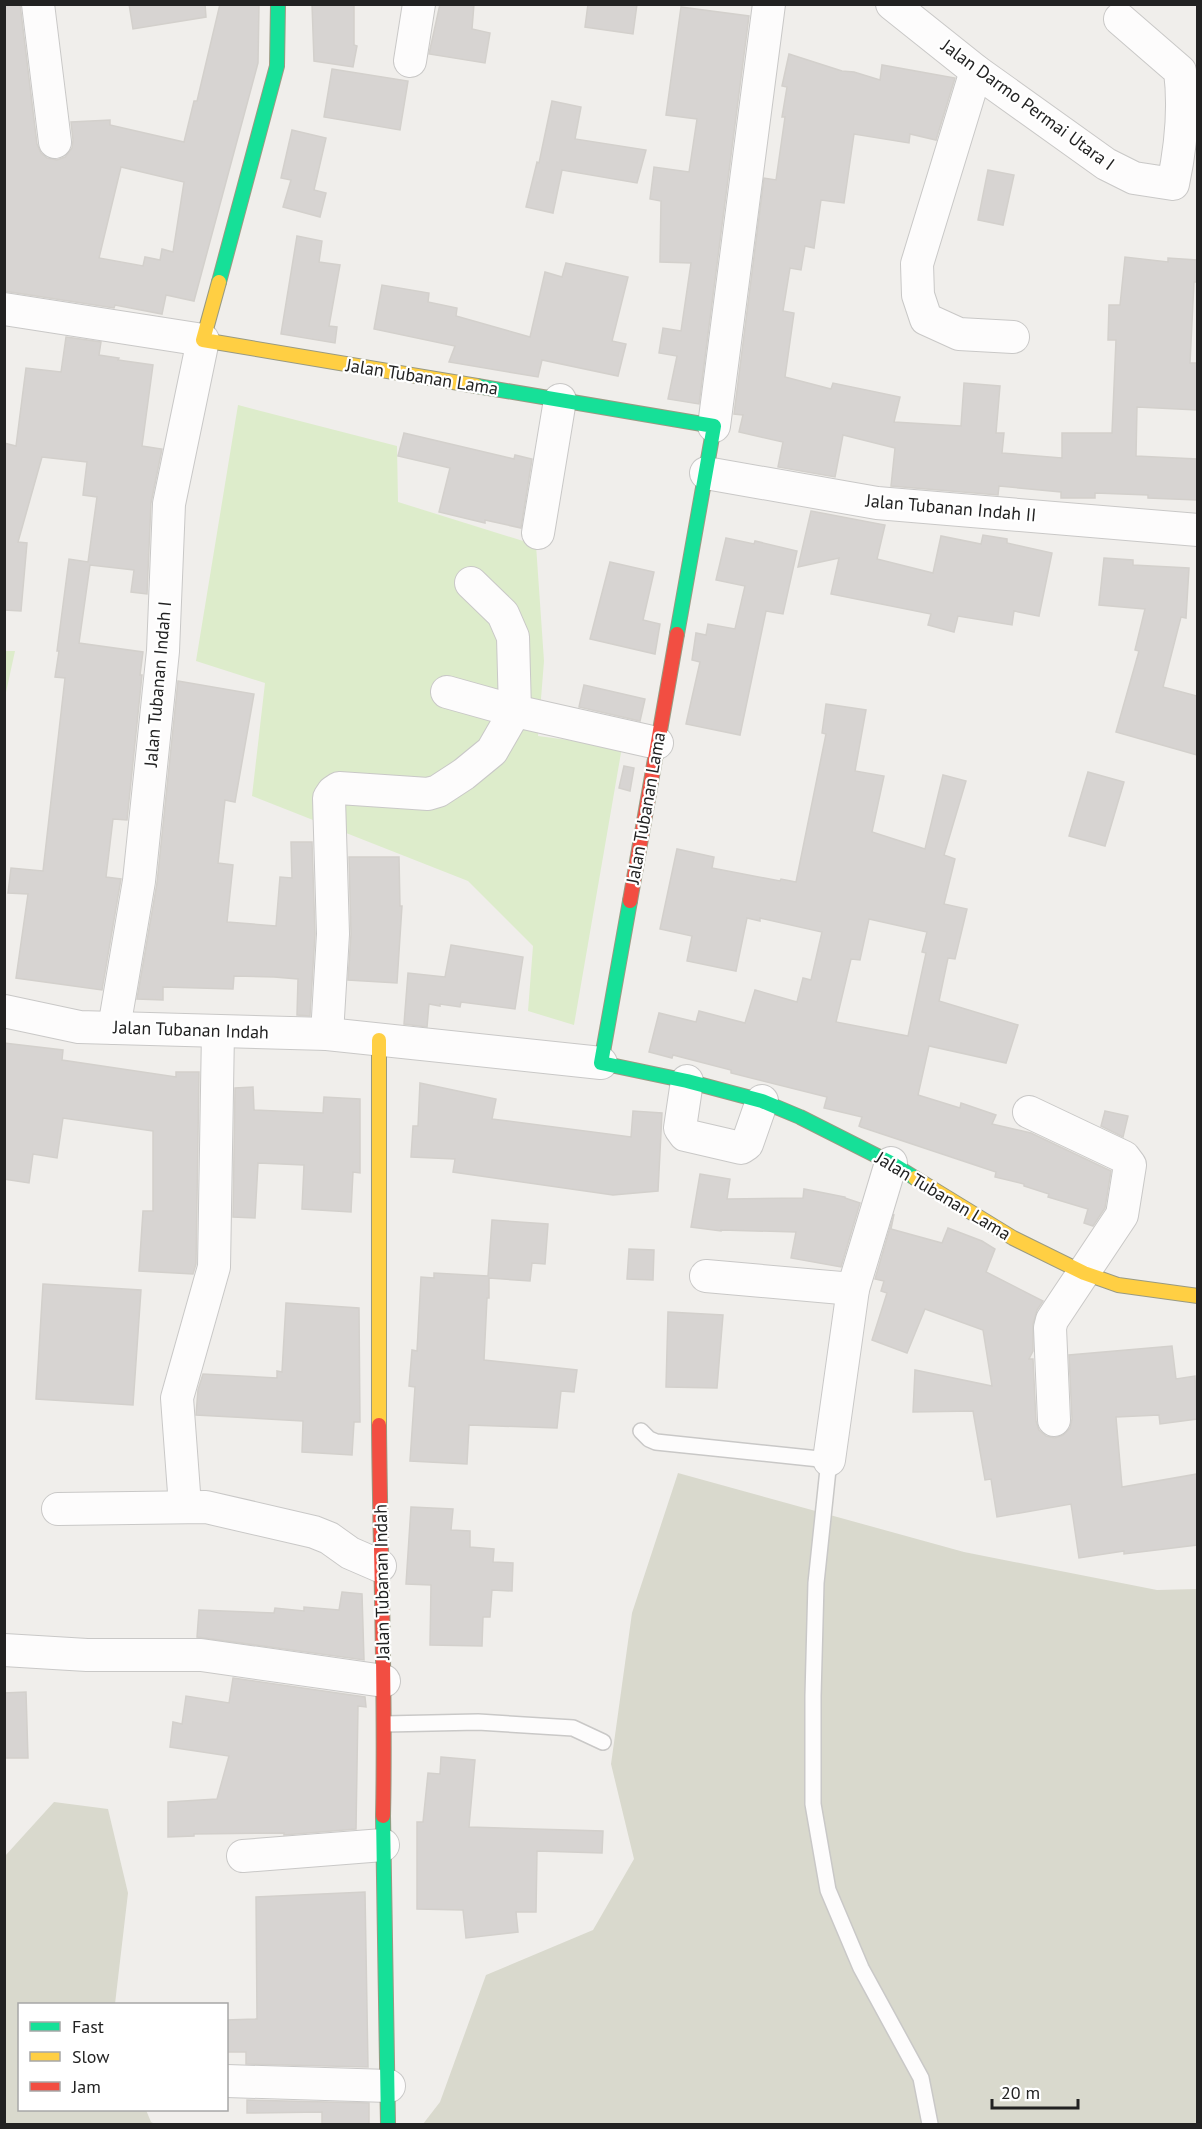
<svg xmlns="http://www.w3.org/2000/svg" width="1202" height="2129" font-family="'PT Sans',sans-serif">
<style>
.construction{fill:#d9d9cd}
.grass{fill:#ddeccb}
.building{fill:#d7d4d2;stroke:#d3d0cc;stroke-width:1.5;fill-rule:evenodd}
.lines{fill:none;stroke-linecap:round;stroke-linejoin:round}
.lane-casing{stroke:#c9c8c7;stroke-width:18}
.street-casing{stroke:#c9c8c7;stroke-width:34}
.fast-casing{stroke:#999a82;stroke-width:16}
.slow-casing{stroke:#999a82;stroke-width:16}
.jam-casing{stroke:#999a82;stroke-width:16}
.lane{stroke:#fdfcfc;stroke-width:15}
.street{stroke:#fdfcfc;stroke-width:32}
.fast{stroke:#16e098;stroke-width:14}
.slow{stroke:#ffcf43;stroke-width:14}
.jam{stroke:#f24e42;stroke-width:14}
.labels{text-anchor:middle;stroke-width:4.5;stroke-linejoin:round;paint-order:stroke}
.street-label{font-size:18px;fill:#222;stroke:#fff}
</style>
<rect width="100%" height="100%" fill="#f0eeeb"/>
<g class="construction">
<polygon points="678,1473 964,1552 1157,1590 1197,1589 1197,2124 423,2124 440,2102 486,1975 593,1930 634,1859 611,1764 632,1613"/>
<polygon points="54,1802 108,1809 128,1893 115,2004 20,2004 20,2110 146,2110 151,2122 155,2124 5,2124 5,1856"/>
</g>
<g class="grass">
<polygon points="238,405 397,446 398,502 536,545 544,661 538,736 622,747 574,1025 528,1011 533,946 468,881 252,796 265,683 196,661"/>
<polygon points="5,651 15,651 5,697 4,651"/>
</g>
<g class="building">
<path d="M 4,4 L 20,4 L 37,144 L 41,153 L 47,158 L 57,160 L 65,157 L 72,148 L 73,140 L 71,122 L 110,120 L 110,125 L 184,142 L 194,101 L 197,101 L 220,4 L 259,4 L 258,63 L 194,301 L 166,295 L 162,314 L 115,305 L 114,308 L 4,291 ZM 121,167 L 184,182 L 173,252 L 162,249 L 160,260 L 145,257 L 143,266 L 99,258 Z"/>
<polygon points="129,4 205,4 206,17 133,29"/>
<polygon points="312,4 354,4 354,45 357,46 353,67 314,61"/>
<polygon points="440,4 474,4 472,29 490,33 485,63 429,54"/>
<polygon points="588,4 637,4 633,34 585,27"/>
<polygon points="681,7 749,16 699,404 668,399 677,356 659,353 663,328 681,331 691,263 660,262 661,201 650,199 654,167 689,172 697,119 666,115"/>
<polygon points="789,54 842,71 854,72 880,80 882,65 955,78 936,140 910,134 909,143 854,134 844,203 821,200 814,248 805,246 801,270 790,268 783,311 794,313 785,377 831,389 833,383 900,397 894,422 961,426 964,383 1000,386 996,433 1004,433 1002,453 1062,458 1062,433 1112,433 1116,340 1108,340 1109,305 1120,305 1125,257 1168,262 1168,258 1197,260 1197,282 1194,282 1190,363 1197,363 1197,410 1137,407 1136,456 1197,459 1197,500 1148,498 1148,495 1095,493 1095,498 1061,498 1061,492 999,486 998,495 891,486 895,448 843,435 835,477 778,467 783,442 739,432 743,415 734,414 764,178 776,180 785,117 782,117 787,87 782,86"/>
<polygon points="332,69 408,81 400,130 324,117"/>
<polygon points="552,101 581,107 575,139 646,150 637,183 562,170 553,213 526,207 537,162 539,163"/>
<polygon points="292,130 326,138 314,190 326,193 320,217 283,207 291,180 281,178"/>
<polygon points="988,170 1014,175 1003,225 978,220"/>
<polygon points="297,236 322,241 319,262 340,265 329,326 337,327 335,343 281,334"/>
<polygon points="566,263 628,277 612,341 626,344 618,376 542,360 538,377 449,362 455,346 374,329 382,285 429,293 428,302 457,308 456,316 530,337 545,272 562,277"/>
<polygon points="66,337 101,342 99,355 119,358 118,360 153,365 142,446 162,449 151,503 147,594 131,592 134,570 90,565 79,643 143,652 140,675 142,675 127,820 113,819 106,877 121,879 102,990 16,978 28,894 8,893 11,868 43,871 65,678 55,677 59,651 57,651 69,559 88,562 97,497 83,495 87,462 42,457 18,542 27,543 21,611 4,610 4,443 16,446 26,368 61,372"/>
<polygon points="404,433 514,459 515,455 532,459 521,528 485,520 485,523 439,512 450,468 398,456"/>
<polygon points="811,511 885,525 877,559 933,573 941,536 981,544 983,535 1007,539 1007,543 1052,553 1039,616 1014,611 1012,625 958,616 954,632 928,625 931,614 831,594 839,558 798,567"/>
<polygon points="726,538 754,544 755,541 797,551 783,614 766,611 740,735 686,724 700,662 692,660 696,633 706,635 708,624 735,629 745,586 716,580"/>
<polygon points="1104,558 1133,560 1133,565 1189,568 1186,618 1181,617 1163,687 1197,696 1197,755 1116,732 1139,651 1135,650 1145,609 1099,605"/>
<polygon points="610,562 654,572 643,620 660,624 655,654 590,639"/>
<polygon points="178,681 254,694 235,802 225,800 218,863 233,865 227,922 276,926 280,877 292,878 291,842 312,842 315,934 310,1016 297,1015 298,979 274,977 234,976 233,989 163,987 163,1000 137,999 157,883"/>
<polygon points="584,685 645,699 640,721 579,707"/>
<path d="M 826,704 L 866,710 L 855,771 L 884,776 L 872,832 L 925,849 L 943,775 L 966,781 L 944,855 L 955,859 L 944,904 L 967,909 L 955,959 L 948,958 L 939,1001 L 1018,1025 L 1006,1063 L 929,1046 L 918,1095 L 960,1108 L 961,1103 L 996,1115 L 992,1124 L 1031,1133 L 1111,1171 L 1105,1208 L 1093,1226 L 1084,1223 L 1088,1209 L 1048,1197 L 1049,1194 L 1024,1186 L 1024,1184 L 995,1177 L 996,1172 L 861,1127 L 859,1126 L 862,1117 L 824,1108 L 827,1097 L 731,1073 L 731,1070 L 673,1055 L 672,1058 L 649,1052 L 659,1013 L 696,1022 L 699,1011 L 745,1023 L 755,990 L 797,1002 L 803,978 L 811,980 L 822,932 L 760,918 L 760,921 L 747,918 L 736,971 L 687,961 L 692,936 L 660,929 L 677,849 L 714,857 L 712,868 L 780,881 L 781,879 L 796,882 L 826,734 L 822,733 ZM 869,919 L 927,932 L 922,952 L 926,953 L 908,1036 L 836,1022 L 851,959 L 860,960 Z"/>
<polygon points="624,766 634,768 630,791 619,788"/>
<polygon points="1088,772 1124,782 1105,846 1069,836"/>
<polygon points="349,857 399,857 400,906 402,906 397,983 348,980 351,934"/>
<polygon points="451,945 523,957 515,1009 461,1002 460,1007 440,1004 440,1006 429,1004 427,1027 404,1024 408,973 445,977"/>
<polygon points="4,1043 63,1050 62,1060 176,1077 176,1072 199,1072 196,1264 193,1274 139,1271 143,1211 153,1211 153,1131 63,1118 57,1158 33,1154 29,1183 4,1179"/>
<polygon points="420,1083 496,1099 492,1119 631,1137 633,1111 662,1113 658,1191 613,1195 453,1172 455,1159 411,1157 413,1126 418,1126"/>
<polygon points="253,1087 254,1110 323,1113 324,1097 360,1099 360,1173 353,1172 351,1212 302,1209 304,1165 258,1163 255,1218 233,1217 235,1088"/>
<polygon points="1105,1111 1128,1116 1123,1137 1101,1126"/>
<polygon points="700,1174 730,1179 727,1199 803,1198 804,1189 845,1197 845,1198 860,1203 841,1267 791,1258 796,1232 721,1230 721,1231 691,1227"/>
<polygon points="894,1214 891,1229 942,1243 948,1228 982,1241 995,1249 986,1272 1043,1301 1037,1310 1033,1324 1033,1351 1029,1359 1033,1359 1036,1421 1039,1430 1046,1436 1055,1438 1063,1435 1070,1428 1072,1419 1069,1355 1172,1346 1176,1379 1195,1376 1197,1419 1160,1424 1159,1415 1116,1417 1122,1487 1197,1474 1197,1545 1124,1554 1124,1551 1079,1558 1071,1504 997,1517 991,1479 985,1480 973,1411 913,1412 915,1370 992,1386 983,1330 925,1309 907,1353 872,1340 887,1293 881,1291 884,1281 875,1279"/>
<polygon points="492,1220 548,1224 545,1264 532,1263 530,1281 489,1278 489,1298 487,1298 484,1360 577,1370 574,1392 561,1391 557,1428 469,1425 467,1464 410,1461 415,1387 409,1386 412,1350 417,1351 421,1277 434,1278 434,1273 488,1276"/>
<polygon points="629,1249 654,1250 653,1280 627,1279"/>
<polygon points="43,1284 141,1290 133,1405 36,1399"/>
<polygon points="286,1303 359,1308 360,1422 354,1422 352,1455 302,1452 303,1421 196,1415 198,1390 203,1374 277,1378 277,1371 282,1372"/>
<polygon points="668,1312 723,1315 717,1388 666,1387"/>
<polygon points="411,1507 453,1509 451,1530 470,1531 470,1547 494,1549 493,1562 513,1563 512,1591 492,1590 490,1617 483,1617 482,1646 430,1645 431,1585 406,1584"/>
<polygon points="342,1592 362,1594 364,1660 197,1637 199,1610 274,1613 275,1608 304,1611 304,1607 339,1610"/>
<polygon points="233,1678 365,1697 366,1707 358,1706 356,1829 284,1835 284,1833 194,1834 194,1836 168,1837 168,1802 217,1799 229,1756 170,1747 173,1722 182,1724 186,1696 229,1703"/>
<polygon points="26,1692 28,1758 4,1758 4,1693"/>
<polygon points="441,1757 475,1760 469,1827 603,1831 602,1853 537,1851 536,1912 516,1912 518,1932 466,1938 463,1910 417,1909 417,1822 423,1822 428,1773 440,1774"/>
<polygon points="365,1892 368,2067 246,2064 246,2052 226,2052 226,2020 257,2019 256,1897"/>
<polygon points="247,2100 369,2103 369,2124 322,2124 322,2112 247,2113"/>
</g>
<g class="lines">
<defs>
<g id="lane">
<polyline points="641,1431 649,1439 656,1442 829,1460 816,1583 813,1696 813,1804 828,1890 861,1968 921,2078 930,2124"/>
<polyline points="385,1724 478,1722 573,1728 603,1742"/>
</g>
<g id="street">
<polyline points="38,4 55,142"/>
<path d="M 892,4 L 976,71 L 1106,164 L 1134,178 L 1173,184 C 1181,146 1185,110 1180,71 L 1120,19"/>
<polyline points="410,61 419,4"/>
<polyline points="976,71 917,264 918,295 926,319 959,334 1013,337"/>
<polyline points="4,309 203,340 169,504 163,651 139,881 114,1028"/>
<polyline points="714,426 769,4"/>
<polyline points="706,473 877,503 1198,530"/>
<polyline points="538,533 560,400"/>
<polyline points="447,692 515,711 657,743"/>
<polyline points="4,1011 79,1027 327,1034 601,1063"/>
<polyline points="327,1034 333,934 329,798 333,792 339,788 428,794 438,791 464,774 492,751 515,711 513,637 503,614 471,583"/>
<polyline points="687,1081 680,1128 685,1135 741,1148 747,1144 762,1101"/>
<polyline points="1029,1112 1124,1157 1130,1165 1122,1215 1052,1320 1050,1328 1054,1420"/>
<polyline points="706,1276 853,1289"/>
<polyline points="829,1460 853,1289 891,1163"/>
<polyline points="185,1506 177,1398 214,1267 218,1031"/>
<polyline points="58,1509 206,1507 314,1532 329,1538 350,1553 380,1566"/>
<polyline points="4,1650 87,1655 201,1655 384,1681"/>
<polyline points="243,1856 383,1845"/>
<polyline points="227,2081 389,2086"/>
</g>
<g id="fast">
<polyline points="219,282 277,66 278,4"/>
<polyline points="477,386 714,426 677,634"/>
<polyline points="630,901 601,1063 687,1081 762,1101 800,1117 891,1163 915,1178"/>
<polyline points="383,1816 388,2124"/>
</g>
<g id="slow">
<polyline points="219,282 203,340 477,386"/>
<polyline points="915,1178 1013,1238 1084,1273 1118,1285 1198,1296"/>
<polyline points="379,1425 379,1040"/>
</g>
<g id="jam">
<polyline points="630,901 677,634"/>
<path d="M 379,1425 C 380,1555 386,1686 383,1816"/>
</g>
</defs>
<use href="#lane" class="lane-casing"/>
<use href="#street" class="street-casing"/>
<use href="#fast" class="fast-casing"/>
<use href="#slow" class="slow-casing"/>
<use href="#jam" class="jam-casing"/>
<use href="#lane" class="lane"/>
<use href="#street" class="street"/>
<use href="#fast" class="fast"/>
<use href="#slow" class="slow"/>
<use href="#jam" class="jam"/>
</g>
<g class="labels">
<g class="street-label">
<text transform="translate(1028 105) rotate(36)" y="6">Jalan Darmo Permai Utara I</text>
<text transform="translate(422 377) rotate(9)" y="6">Jalan Tubanan Lama</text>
<text transform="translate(951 508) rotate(5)" y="6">Jalan Tubanan Indah II</text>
<text transform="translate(158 684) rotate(-85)" y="6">Jalan Tubanan Indah I</text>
<text transform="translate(646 808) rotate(-80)" y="6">Jalan Tubanan Lama</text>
<text transform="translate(191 1030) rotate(2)" y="6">Jalan Tubanan Indah</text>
<text transform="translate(943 1196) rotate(31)" y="6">Jalan Tubanan Lama</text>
<text transform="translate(382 1582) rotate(-91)" y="6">Jalan Tubanan Indah</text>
</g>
</g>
<rect width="1202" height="2129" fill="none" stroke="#222222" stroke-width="12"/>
<rect x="18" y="2003" width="210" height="108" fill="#ffffff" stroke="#a7a7a7" stroke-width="1.5"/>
<rect x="30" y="2022" width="30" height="9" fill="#16e098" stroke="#a7a7a7" stroke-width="1.5"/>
<text x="72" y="2033" font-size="18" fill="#222222">Fast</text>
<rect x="30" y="2052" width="30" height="9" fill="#ffcf43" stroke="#a7a7a7" stroke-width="1.5"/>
<text x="72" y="2063" font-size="18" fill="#222222">Slow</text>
<rect x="30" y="2082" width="30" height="9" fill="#f24e42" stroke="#a7a7a7" stroke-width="1.5"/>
<text x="72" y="2093" font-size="18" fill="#222222">Jam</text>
<path d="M992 2099v9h86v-9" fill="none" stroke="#222222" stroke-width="3"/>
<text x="1001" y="2099" font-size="18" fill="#222222" stroke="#ffffff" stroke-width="4.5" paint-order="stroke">20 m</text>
</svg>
